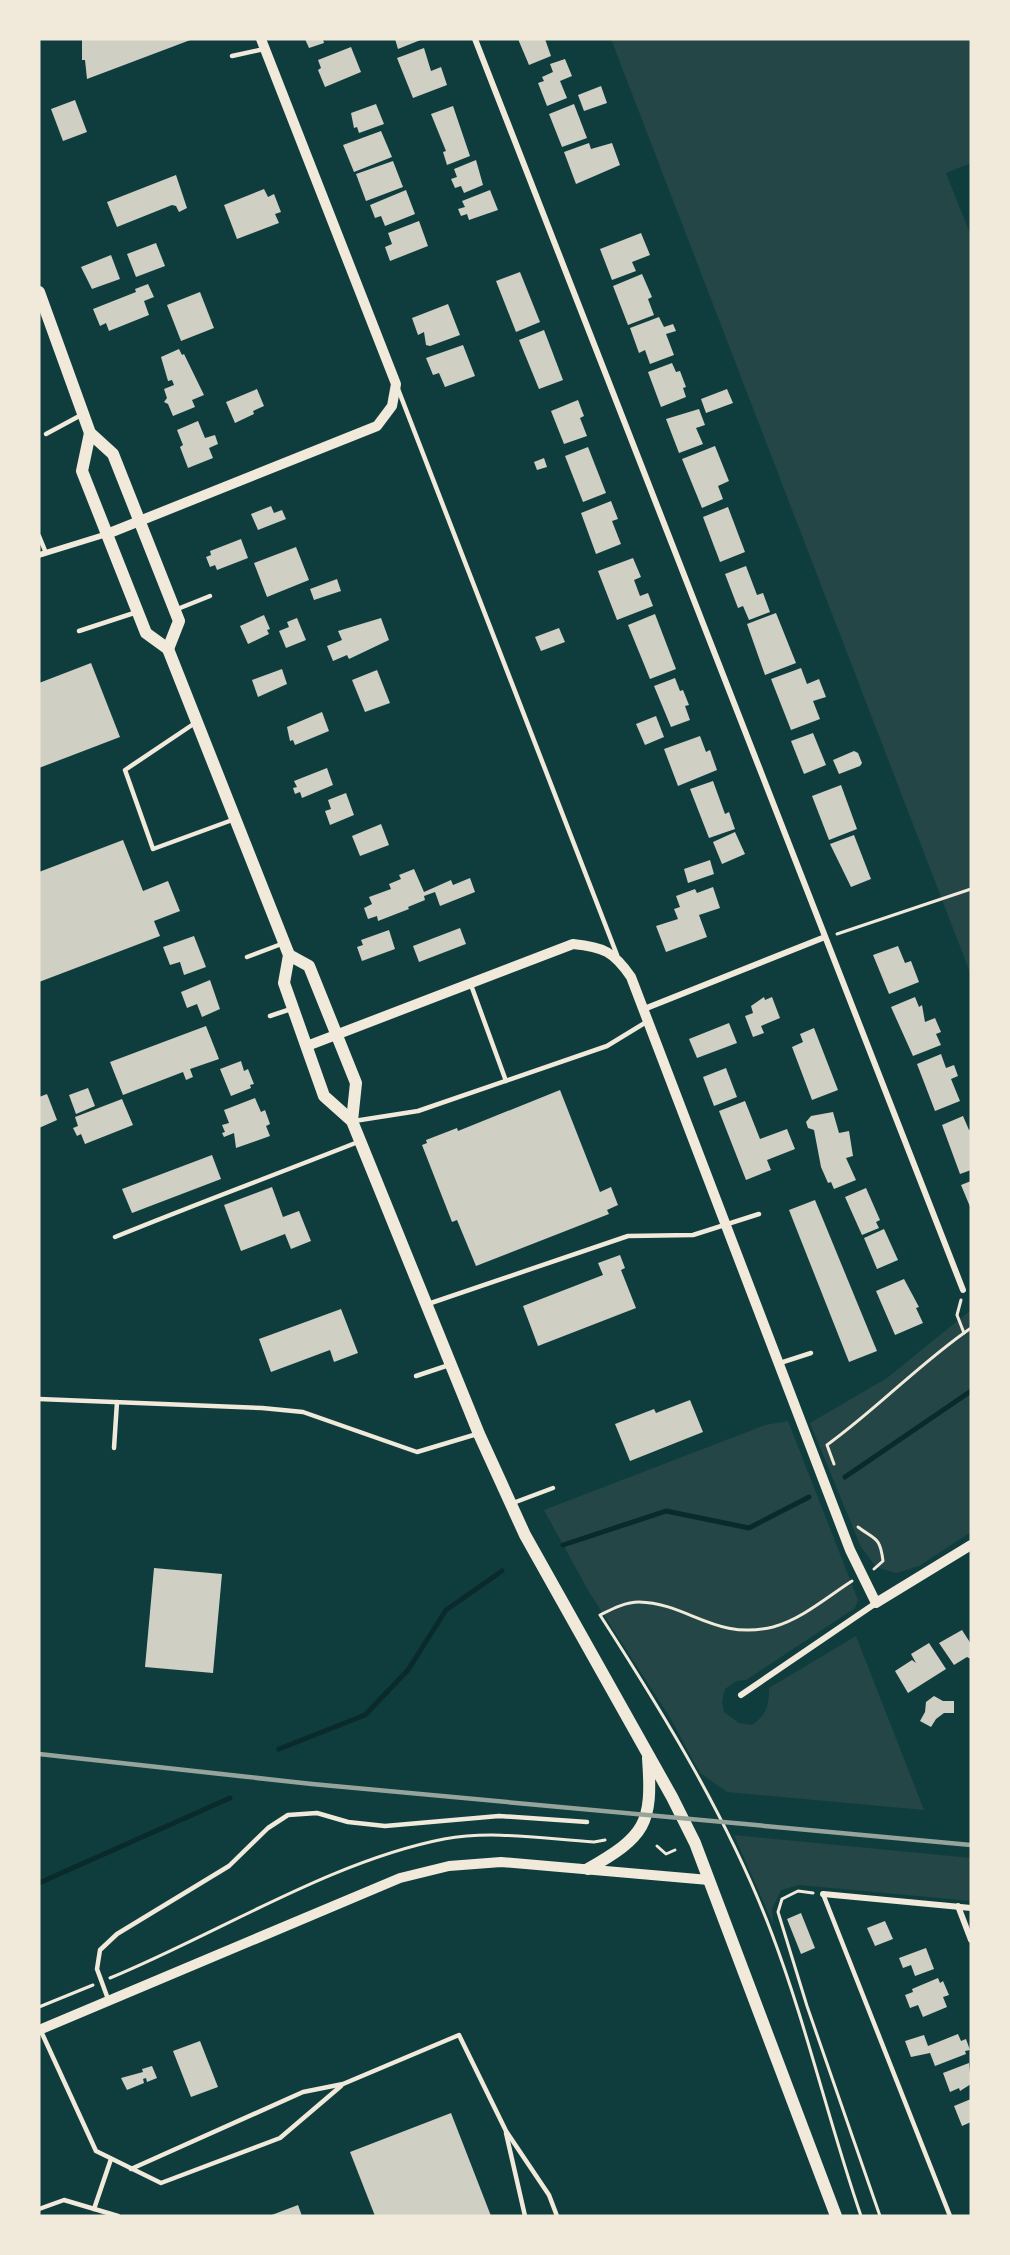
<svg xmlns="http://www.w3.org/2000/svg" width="1010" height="2255" font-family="Commissioner,sans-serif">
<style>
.green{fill:#244646}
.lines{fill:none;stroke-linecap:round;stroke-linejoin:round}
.stream{stroke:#0a2a2b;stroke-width:5}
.building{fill:#cfcfc3}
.path{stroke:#f1e9da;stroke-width:3}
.service{stroke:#f1e9da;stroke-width:4.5}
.minor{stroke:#f1e9da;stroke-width:6}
.tertiary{stroke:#f1e9da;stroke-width:10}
.secondary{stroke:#f1e9da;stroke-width:12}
.rail{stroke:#97a49c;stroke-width:4.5}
</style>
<rect width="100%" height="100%" fill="#0f3d3e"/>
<g class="green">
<polygon points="611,39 971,39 971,163 946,173 971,236 971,975"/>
<polygon points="971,1310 971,1532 919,1566 896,1573 876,1567 861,1547 810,1423 887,1378"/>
<path d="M 788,1421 L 858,1600 L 855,1608 L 746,1680 L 736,1681 L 725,1689 L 722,1701 L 724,1712 L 739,1723 L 752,1725 C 767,1715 769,1705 769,1688 L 856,1636 L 924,1810 L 727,1792 L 700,1773 L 671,1719 L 589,1592 L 544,1510 L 765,1425 Z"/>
<polygon points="734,1835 971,1858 971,1901 799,1885 781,1890 772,1909 773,1924"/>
</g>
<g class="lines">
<g class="stream">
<polyline points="845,1477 971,1391"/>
<polyline points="563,1545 666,1511 749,1528 809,1497"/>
<polyline points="279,1749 365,1715 408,1670 446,1610 502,1571"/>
<polyline points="39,1883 230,1798"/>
</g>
</g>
<g class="building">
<polygon points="82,39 193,39 87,79 85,60 82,60"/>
<polygon points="305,39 323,39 324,43 309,48"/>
<polygon points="395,39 423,39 398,49"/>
<polygon points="518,39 545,39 551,56 529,65"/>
<polygon points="351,47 361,72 325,87 318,70 321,68 318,60"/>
<polygon points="424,48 431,71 441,67 447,85 413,98 397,58"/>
<polygon points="565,59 572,76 560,81 567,98 547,106 538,83 544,81 542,77 553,72 550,64"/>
<polygon points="601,86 607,103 584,111 578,95"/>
<polygon points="75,100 87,132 63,141 51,109"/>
<polygon points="376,104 384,124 359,133 357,127 354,128 351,113"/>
<polygon points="574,104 587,138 562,147 549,114"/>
<polygon points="453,106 470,156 447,165 443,152 446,151 431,114"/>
<polygon points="381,131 392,157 354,172 343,145"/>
<polygon points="589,143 591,149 612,143 620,165 576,184 564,152"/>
<polygon points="476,160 483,185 464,193 461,186 455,188 451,179 457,177 454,169"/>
<polygon points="393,161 403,187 366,201 356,174"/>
<polygon points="176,175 187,208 179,212 176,206 172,205 117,227 107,202"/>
<polygon points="264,189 268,197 274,194 281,212 275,214 279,223 237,239 224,205"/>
<polygon points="406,190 415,214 385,226 381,216 375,218 370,205"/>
<polygon points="490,190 498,210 469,220 467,214 461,216 458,209 465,207 462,201"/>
<polygon points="419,221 428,246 390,261 385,247 392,244 388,233"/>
<polygon points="641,233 650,255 632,262 636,271 612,280 600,249"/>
<polygon points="156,243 165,266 136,277 127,254"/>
<polygon points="111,255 120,279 92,289 81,267"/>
<polygon points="520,272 540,322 516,332 496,281"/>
<polygon points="642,274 652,297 648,299 654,315 628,325 613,286"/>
<polygon points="148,284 154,297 144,301 149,315 109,331 106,323 100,326 93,309 136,292 135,289"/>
<polygon points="200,292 214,328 181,341 167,305"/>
<polygon points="448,304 460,335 430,346 426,345 424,332 418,335 412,318"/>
<polygon points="659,317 664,327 673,324 676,331 666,334 674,355 650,364 645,350 639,353 630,328"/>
<polygon points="544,330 563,380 539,389 519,340"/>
<polygon points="463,345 475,376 445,387 439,373 433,375 426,358"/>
<polygon points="179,349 182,355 184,354 204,395 192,400 195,407 173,416 168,404 164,402 167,398 164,389 174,385 172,380 168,381 161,357"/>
<polygon points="672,363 676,372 680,371 686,387 683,388 686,397 661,407 648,372"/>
<polygon points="257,389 264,406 253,411 254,414 235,423 226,402"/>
<polygon points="727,389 733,403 706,413 701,399"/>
<polygon points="578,400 584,416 580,418 587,436 564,444 551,411"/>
<polygon points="699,409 705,425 696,428 703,444 679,453 666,419"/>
<polygon points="198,421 205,438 215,435 218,444 209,448 213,458 188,468 180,447 183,445 177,430"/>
<polygon points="715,446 729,481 718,486 723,499 702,508 682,459"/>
<polygon points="588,447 606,493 583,502 565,456"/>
<polygon points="544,458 547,467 537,470 534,462"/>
<polygon points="611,501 618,519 612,521 621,544 596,554 581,513"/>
<polygon points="271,506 274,513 282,510 286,519 258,530 251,514"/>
<polygon points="728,507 745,552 720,562 703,517"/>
<polygon points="241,539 248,558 217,570 215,565 210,567 206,557 211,555 210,551"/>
<polygon points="296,547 309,580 267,597 254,563"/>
<polygon points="633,558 641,577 634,580 640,596 648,593 653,606 617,620 598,571"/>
<polygon points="746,566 757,595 763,593 770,612 749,620 743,606 738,608 725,574"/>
<polygon points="337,579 341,591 314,600 310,589"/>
<polygon points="776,613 796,663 765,675 747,624"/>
<polygon points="655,614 676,669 650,679 628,625"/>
<polygon points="264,615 270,629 267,630 269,634 248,644 240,626"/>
<polygon points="297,618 306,640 286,648 279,631 289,627 287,622"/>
<polygon points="381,618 389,640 349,659 347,655 333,661 327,646 342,640 338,631"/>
<polygon points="559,628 565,642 541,651 535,637"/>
<polygon points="91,663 120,737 39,768 39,683"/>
<polygon points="801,668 807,684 819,679 826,697 813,701 820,719 791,730 771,679"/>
<polygon points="282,669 287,684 258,697 252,680"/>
<polygon points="377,670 390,703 365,712 352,680"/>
<polygon points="675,678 680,691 683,690 689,705 685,706 690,720 671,727 654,686"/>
<polygon points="322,712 329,731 295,745 293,740 290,741 287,727"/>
<polygon points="656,716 664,737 645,745 636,724"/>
<polygon points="813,733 826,765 804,774 791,741"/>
<polygon points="700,736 706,752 710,750 717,770 678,786 664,749"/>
<polygon points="854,751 858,753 862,763 860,766 839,774 833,760"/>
<polygon points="327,768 333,785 302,798 300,792 295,794 293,788 297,787 294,781"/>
<polygon points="713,781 725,814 729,812 735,829 709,838 690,789"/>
<polygon points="841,785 857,829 829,840 812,796"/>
<polygon points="346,793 354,815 330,825 325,811 331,809 328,800"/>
<polygon points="381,824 389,845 360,856 352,836"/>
<polygon points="735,832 745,854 722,864 713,842"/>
<polygon points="854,835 871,879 851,887 830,844"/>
<polygon points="123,840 143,891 168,881 180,911 154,921 160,936 39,982 39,872"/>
<polygon points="710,860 714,874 688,883 684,869"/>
<polygon points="414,869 424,892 451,880 453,885 470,878 475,892 440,906 435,892 424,896 425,900 408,907 409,909 378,921 377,916 368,919 364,908 372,904 369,897 391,889 389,884 401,879 399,875"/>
<polygon points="713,887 720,908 699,915 707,937 666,952 656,926 678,919 674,909 680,907 676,896 695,889 697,893"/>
<polygon points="460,928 466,944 419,962 413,946"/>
<polygon points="389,930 395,949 362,961 357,947 363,945 361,940"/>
<polygon points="194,936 206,967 184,975 180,962 170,965 163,947"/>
<polygon points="898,946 905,963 911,961 919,982 889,994 873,955"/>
<polygon points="210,980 220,1009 202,1017 197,1004 187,1008 181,992"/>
<polygon points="764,997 765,1000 772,997 780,1018 761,1026 764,1033 753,1037 745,1016 753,1013 751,1006"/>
<polygon points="915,997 919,1007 922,1005 925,1022 935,1018 941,1032 936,1034 941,1045 913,1056 891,1007"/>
<polygon points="729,1023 737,1043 697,1058 689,1039"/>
<polygon points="206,1026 219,1059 190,1069 193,1077 186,1080 183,1072 123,1095 110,1062"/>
<polygon points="814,1028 838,1090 812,1100 792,1047 803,1042 800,1034"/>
<polygon points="941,1054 946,1068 954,1065 958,1076 951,1079 960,1101 935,1111 917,1064"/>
<polygon points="241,1061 244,1071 248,1069 254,1084 250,1085 251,1088 231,1096 220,1069"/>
<polygon points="726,1068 737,1097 714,1106 703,1077"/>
<polygon points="88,1088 95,1106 76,1114 69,1095"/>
<polygon points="560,1090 600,1192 611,1187 618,1205 607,1210 609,1214 476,1266 457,1220 452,1222 422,1145 427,1143 426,1140 457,1128 458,1131"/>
<polygon points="47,1094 57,1120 39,1128 39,1097"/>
<polygon points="255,1098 261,1112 265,1110 270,1124 266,1126 270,1136 236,1148 234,1133 224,1137 222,1133 225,1132 222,1125 229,1123 224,1110"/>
<polygon points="122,1099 133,1125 85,1144 81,1134 77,1136 73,1128 78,1126 75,1117"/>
<polygon points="745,1101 760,1139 787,1129 795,1149 767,1160 771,1170 746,1180 719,1111"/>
<polygon points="833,1112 839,1133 849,1131 853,1156 846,1158 856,1180 834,1189 831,1182 828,1183 821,1167 814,1130 808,1128 806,1122 811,1116"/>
<polygon points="963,1116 969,1130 971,1129 971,1170 960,1174 942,1125"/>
<polygon points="212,1155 221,1179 132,1213 122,1189"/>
<polygon points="971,1181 971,1209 961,1185"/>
<polygon points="272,1187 283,1217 299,1211 311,1241 291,1249 285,1234 241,1251 224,1205"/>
<polygon points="866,1188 880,1220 876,1222 879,1228 862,1235 845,1197"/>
<polygon points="815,1200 877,1351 849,1362 789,1210"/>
<polygon points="884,1229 898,1260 877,1269 864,1238"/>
<polygon points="620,1255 625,1268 621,1270 636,1308 538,1346 523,1306 603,1275 598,1263"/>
<polygon points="904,1279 919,1307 916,1308 923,1323 895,1335 876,1291"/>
<polygon points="341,1309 358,1353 334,1362 330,1350 271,1372 259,1339"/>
<polygon points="690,1400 703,1432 630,1461 615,1424 654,1409 656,1413"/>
<polygon points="154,1568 222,1574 213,1673 145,1667"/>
<polygon points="962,1630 971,1644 971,1659 967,1657 954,1665 939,1643"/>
<polygon points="929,1643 946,1669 908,1693 895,1671 912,1660 916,1663 911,1654"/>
<polygon points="934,1696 943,1701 954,1701 954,1713 944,1713 936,1719 931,1727 920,1721 925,1712 926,1702"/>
<polygon points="801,1913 815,1948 801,1954 787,1919"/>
<polygon points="885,1921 893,1939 875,1946 867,1928"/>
<polygon points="926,1948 934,1969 915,1976 911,1965 903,1968 899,1958"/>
<polygon points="938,1978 940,1983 943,1981 949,1995 943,1997 947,2007 923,2017 918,2005 910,2008 905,1995 913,1992 912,1989"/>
<polygon points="958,2034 961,2041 966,2039 970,2050 965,2051 966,2054 935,2066 930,2053 911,2057 905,2041 924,2035 928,2046"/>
<polygon points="200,2041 218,2087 191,2097 173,2051"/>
<polygon points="969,2063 971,2084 960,2091 959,2088 950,2092 943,2073"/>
<polygon points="152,2066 157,2078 147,2082 146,2078 143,2079 144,2083 127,2090 121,2078 143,2072 142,2069"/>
<polygon points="971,2099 971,2122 962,2126 954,2106"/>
<polygon points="451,2113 491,2216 375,2216 350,2152"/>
<polygon points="298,2205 302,2216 269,2216"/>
</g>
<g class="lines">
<g class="path">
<polyline points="837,934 971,889"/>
<polyline points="961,1300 957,1315 964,1333"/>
<path d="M 834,1464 L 827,1445 C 877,1409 920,1363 971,1328"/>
<path d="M 858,1527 C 875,1540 880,1536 883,1561 L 874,1569"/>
<path d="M 852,1581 C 827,1597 802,1619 773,1627 C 715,1641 688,1603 639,1602 C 625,1602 612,1609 600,1615 C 665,1716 730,1822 772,1934 C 807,2027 829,2123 861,2216"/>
<polyline points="657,1846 666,1854 675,1850"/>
<polyline points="813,1893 798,1891 782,1899 778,1912 807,2006 880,2216"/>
<path d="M 110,1978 C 217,1934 331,1861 444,1839 C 493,1830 545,1839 594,1842 L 605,1840"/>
<polyline points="39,2007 93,1985"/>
</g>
<g class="service">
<polyline points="232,56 264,49"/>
<polyline points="398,389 617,955"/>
<polyline points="46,434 83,414"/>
<polyline points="39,536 46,553"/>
<polyline points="175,610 210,596"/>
<polyline points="79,631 137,612"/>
<polyline points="195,723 125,770 153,849 235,819"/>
<polyline points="247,957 284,943"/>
<polyline points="471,985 506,1081"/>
<polyline points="270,1016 291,1009"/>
<polyline points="354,1121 418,1111 607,1046 648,1021"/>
<path d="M 115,1237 C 196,1204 277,1174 358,1142"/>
<polyline points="428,1304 628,1236 693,1235 759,1214"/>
<polyline points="780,1363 811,1353"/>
<polyline points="416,1376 449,1365"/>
<polyline points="39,1399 262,1408 303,1412 417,1452 477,1434"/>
<polyline points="114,1448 117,1402"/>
<polyline points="513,1503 553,1488"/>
<polyline points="823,1894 950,2216"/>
<polyline points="108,1999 97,1969 100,1950 117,1934 229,1866 268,1828 288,1815 317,1813 348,1822 385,1826 499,1816 587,1822"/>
<polyline points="40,2029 96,2151 161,2183 280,2138 341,2086"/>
<polyline points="506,2133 525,2216"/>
<polyline points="131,2169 303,2092 343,2084 459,2035 506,2131 549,2195 557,2216"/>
<polyline points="39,2209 64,2200 118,2216"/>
<polyline points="94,2209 111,2159"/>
</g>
<g class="minor">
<polyline points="475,39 963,1290"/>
<polyline points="39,555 107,534"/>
<polyline points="644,1009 825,937"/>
<polyline points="741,1695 876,1603"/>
<polyline points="823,1894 971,1908"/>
<polyline points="958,1906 971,1940"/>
</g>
<g class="tertiary">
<polyline points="107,534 377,426 392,406 396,384 261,39"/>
<path d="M 307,1046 L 573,944 C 604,947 614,952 631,977 L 850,1550 L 876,1603 L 971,1545"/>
<polyline points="39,2030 400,1878 449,1866 501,1862 709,1880"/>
</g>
<g class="secondary">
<polyline points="39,292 90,433 113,454 179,621 168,649"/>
<polyline points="90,433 82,471 146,633 168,649 289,955 284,983 324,1096 352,1121 479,1434 525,1535 672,1797 695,1843 836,2216"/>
<polyline points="289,955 309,966 356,1083 352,1121"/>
<path d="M 588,1869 C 645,1836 653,1825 648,1758"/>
</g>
<polyline class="rail" points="39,1754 312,1784 971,1845"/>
</g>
<rect width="1010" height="2255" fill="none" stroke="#f1e9da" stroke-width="81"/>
</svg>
